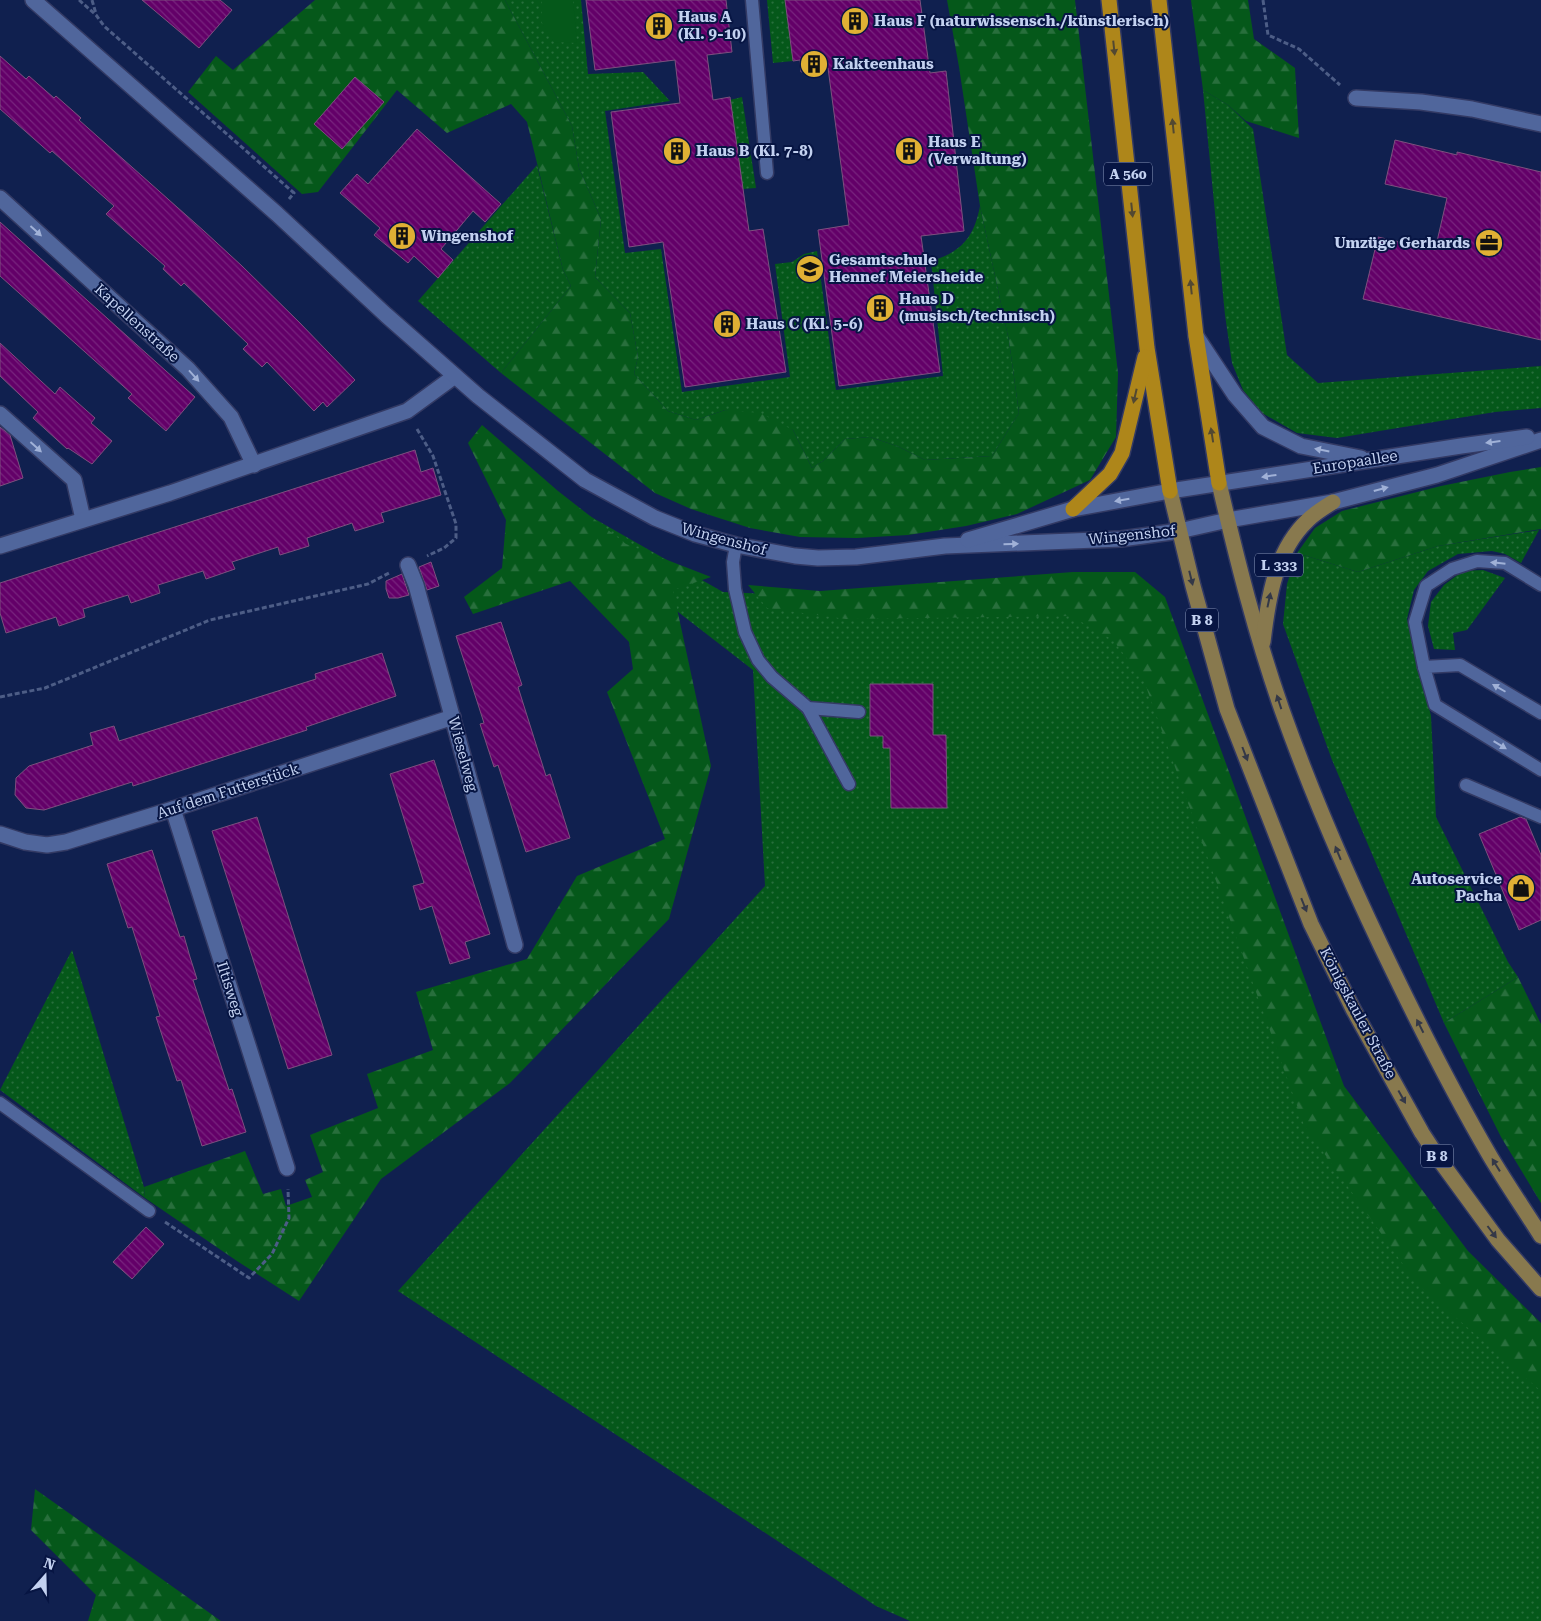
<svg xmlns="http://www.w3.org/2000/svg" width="1541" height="1621" font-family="'Roboto Serif',serif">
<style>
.grass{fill:url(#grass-dots)}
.forest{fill:url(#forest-firs)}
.garden{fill:#05581a}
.building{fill:url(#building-back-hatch);stroke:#7d507e}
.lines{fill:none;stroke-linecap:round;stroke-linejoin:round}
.lane-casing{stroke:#333a64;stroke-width:15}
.street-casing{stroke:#333a64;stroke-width:18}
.secondary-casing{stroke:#333a64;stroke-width:18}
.primary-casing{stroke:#333a64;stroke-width:18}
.highway-casing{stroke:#333a64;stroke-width:18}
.path{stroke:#4d5d86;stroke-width:3;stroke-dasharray:5 2.5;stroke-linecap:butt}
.lane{stroke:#50669c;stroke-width:12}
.street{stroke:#50669c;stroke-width:15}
.secondary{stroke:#50669c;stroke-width:15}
.primary{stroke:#88794e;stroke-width:15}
.highway{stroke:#ae861a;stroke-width:15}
.oneway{fill:#524831}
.oneway2{fill:#a0b1d7}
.oneway3{fill:#343847}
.labels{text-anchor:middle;stroke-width:4;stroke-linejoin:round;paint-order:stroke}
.shield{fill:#071543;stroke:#8b99bc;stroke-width:1}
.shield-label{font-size:14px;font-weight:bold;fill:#c3d1f0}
.poi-label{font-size:15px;font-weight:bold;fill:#c3d1f0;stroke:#071543;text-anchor:start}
.street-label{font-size:15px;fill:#c3d1f0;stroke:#071543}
</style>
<defs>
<pattern id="grass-dots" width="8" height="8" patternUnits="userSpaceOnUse" patternTransform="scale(1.25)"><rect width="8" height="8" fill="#05581a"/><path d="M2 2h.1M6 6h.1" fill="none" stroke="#286f3c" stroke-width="1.8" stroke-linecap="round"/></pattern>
<pattern id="forest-firs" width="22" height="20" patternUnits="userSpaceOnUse" patternTransform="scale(1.25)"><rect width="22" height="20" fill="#05581a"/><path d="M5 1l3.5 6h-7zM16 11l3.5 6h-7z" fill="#286f3c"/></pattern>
<pattern id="building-back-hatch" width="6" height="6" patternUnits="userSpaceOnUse" patternTransform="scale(1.25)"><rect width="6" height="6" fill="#630068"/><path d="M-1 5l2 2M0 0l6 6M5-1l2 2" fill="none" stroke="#78247e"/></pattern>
</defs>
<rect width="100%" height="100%" fill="#10204f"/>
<g class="grass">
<path d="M 505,0 L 581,0 L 588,74 L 643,72 L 670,101 L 605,111 L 625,253 L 661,249 L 682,392 L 790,377 L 775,264 L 792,262 L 804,254 L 817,251 L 836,390 L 943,376 L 931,261 C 962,252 974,237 980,206 L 1009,341 L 1019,413 L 992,456 L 925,460 L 897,446 L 870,437 L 845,439 L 823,461 L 812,468 L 793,430 L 725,410 L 696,420 L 668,411 L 634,374 L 638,357 L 630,313 L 595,277 L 601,219 L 579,168 L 572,126 Z"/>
<polygon points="767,0 785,0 793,61 773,63"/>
<polygon points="1203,90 1228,105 1253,129 1287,355 1318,383 1541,366 1541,408 1495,412 1337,438 1297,433 1262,413 1243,390 1232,363 1225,315"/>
<polygon points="742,97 756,188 743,189 730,100"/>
<polygon points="537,165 563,270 571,286 501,373 418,301"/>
<polygon points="572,506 723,592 1137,609 1374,1203 1541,1352 1541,1621 910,1621 876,1606 398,1291 765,886 753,670 567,526"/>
<polygon points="1539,530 1521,563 1505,554 1492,551 1458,554 1428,571 1414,590 1407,619 1431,716 1436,817 1508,962 1518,977 1444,1023 1332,760 1283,624 1287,584 1297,553 1358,572 1438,546"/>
<polygon points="1483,570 1505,578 1467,630 1453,633 1455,650 1434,649 1428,626 1431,602 1444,585 1463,571"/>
<polygon points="72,950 144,1187 145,1198 0,1090"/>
</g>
<g class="forest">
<polygon points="315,0 505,0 572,126 579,168 601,219 595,277 630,313 638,357 634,374 668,411 696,420 725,410 760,413 793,430 812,468 823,461 845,439 870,437 897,446 925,460 992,456 1019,413 1009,341 980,206 959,67 947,0 1075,0 1118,373 1116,437 1090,480 1017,514 966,526 908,535 857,538 800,537 750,528 691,509 655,493 501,373 571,286 563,270 527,122 511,104 447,133 397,90 318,192 302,194 188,92 216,56 233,70"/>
<polygon points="1191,0 1248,0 1254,39 1295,68 1299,138 1246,121 1228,105 1203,90"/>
<polygon points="482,425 558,491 626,544 711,577 673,590 711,766 669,919 510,1083 381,1179 299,1301 237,1261 145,1198 144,1187 245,1151 263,1194 281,1189 286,1206 312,1197 305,1180 323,1172 310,1135 378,1108 367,1074 433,1050 416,992 527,959 577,876 665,839 607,692 633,669 629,642 570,581 473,614 464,597 502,568 506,520 468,443"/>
<polygon points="1541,467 1541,529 1438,546 1358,572 1297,553 1315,528 1342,511 1441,486 1510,472"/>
<polygon points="1073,572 1135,572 1165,597 1344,1086 1468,1251 1541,1323 1541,1391 1417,1284 1304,1125 1144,681 1113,640 1071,616 846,619 767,608 748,585 820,591"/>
<polygon points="1518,977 1541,1024 1541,1203 1501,1137 1444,1023"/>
<polygon points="35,1489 221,1621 88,1621 96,1595 31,1530"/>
</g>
<polygon class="garden" points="542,0 573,0 577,43 554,42 542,23"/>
<g class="building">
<polygon points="142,0 220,0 232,10 199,48"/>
<polygon points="586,0 726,0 732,52 707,55 713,100 730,97 749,231 763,229 786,372 685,387 663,242 629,247 611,112 680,103 675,60 595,70"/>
<polygon points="785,0 920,0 930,73 946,71 964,231 921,236 940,372 839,386 818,230 849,225 828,68 801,72 800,60 793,61"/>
<polygon points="0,56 26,79 29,76 54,98 56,96 81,118 79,120 204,231 242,266 299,322 355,380 327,407 323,402 314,411 267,362 262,367 243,349 248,344 184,283 181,286 163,269 165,266 106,214 114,206 52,151 50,153 0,109"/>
<polygon points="355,77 384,102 342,149 314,124"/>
<polygon points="417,129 501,204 485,222 473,211 441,249 453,260 438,278 414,256 408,263 374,235 380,228 340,193 357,174 368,184"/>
<polygon points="1395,140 1457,155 1457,152 1541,172 1541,340 1363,299 1378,237 1435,250 1447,198 1385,184"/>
<polygon points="0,222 195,397 166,431 128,398 132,394 0,276"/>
<polygon points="0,343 55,394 60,387 95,418 91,423 112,441 92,464 68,448 67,449 33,418 38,412 0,376"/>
<polygon points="0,427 10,435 23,478 0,486"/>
<polygon points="415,450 421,472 433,468 441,495 381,513 384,522 355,531 352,523 307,538 309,546 280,555 278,547 232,562 235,569 206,579 203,571 158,585 160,593 131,603 128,595 83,609 85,617 59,626 56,617 6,633 0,613 0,583"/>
<polygon points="431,562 439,586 427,590 419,567"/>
<polygon points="402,574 409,595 398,598 389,598 386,589 386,581"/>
<polygon points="501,622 522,685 518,687 546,776 550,774 570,838 526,852 498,765 494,767 480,724 484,723 456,636"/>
<polygon points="382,653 396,696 306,727 307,730 133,786 132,782 44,810 26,808 15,795 16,778 29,766 93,745 90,733 114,726 119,741 316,679 315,674"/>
<polygon points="870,684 933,684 933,735 946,735 947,808 891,808 890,748 883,748 883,736 870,736"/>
<polygon points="434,760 490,934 465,942 470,958 450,964 432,906 420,910 413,886 424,883 390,774"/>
<polygon points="257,817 332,1055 288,1069 212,831"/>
<polygon points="1520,817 1526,819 1541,855 1541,920 1519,930 1479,834"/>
<polygon points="152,850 180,937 184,936 190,957 197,979 193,980 229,1090 232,1089 246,1132 202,1146 181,1080 177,1081 156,1017 160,1016 132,927 128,928 107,864"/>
<polygon points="146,1227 164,1244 132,1279 113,1262"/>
</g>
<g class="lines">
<defs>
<g id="lane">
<polyline points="752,0 767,173"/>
<polyline points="736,545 733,562 735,589 745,632 758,660 772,677 808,708 859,712"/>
<polyline points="1424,667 1415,622 1426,586 1452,569 1477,561 1505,563 1541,585"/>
<polyline points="808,708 849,784"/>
<polyline points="1541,713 1460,665 1424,667 1435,705 1541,770"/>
<polyline points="1466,785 1541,817"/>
<polyline points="0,1103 149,1211"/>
</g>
<g id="street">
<polyline points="1356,98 1421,102 1472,109 1541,124"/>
<polyline points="0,198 188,369 231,417 254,465"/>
<polyline points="0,414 74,480 83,519"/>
<polyline points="0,546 170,493 407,411 455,376"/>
<polyline points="408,565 416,585 515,945"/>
<polyline points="173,809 287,1168"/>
<polyline points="0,834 25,842 47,845 66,842 173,809 453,717"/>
</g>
<g id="secondary">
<polyline points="33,0 277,214 386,315 478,396 585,480 655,518 695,534 736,545 795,556 818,558 856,557 945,546 1121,539 1179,531 1228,520 1333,502 1437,475 1541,440"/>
<polyline points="1196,336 1235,395 1263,427 1301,446 1361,458"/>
<polyline points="968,540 1073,509 1170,491 1461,446 1527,437"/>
</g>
<g id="primary">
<path d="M 1219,483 C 1237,560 1256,636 1282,710 C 1314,800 1352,887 1394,973 C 1424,1035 1455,1096 1490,1156 C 1506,1183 1524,1209 1541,1236"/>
<polyline points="1170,491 1193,586 1227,709 1311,924 1353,1009 1422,1133 1441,1162 1498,1240 1541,1289"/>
<path d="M 1263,642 C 1268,599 1275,551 1308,520 C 1315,513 1325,507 1333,502"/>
</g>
<g id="highway">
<polyline points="1109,0 1147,348 1170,491"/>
<polyline points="1159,0 1196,336 1219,483"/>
<polyline points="1073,509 1110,474 1122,453 1145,357"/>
</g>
</defs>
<use href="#lane" class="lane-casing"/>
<use href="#street" class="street-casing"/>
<use href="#secondary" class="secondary-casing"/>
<use href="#primary" class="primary-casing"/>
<use href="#highway" class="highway-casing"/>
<g class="path">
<polyline points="79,0 96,15 104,26 294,193 289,199"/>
<polyline points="92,0 96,14"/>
<polyline points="1263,0 1268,35 1299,49 1340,85"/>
<polyline points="417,429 433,456 456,524 456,538 444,548 427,556"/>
<polyline points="0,697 45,688 210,620 368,584 389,573"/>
<polyline points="165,1222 249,1278 272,1254 289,1218 288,1189"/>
</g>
<use href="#lane" class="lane"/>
<use href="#street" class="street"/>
<use href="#secondary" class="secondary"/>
<use href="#primary" class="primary"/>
<use href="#highway" class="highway"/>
</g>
<defs><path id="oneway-solid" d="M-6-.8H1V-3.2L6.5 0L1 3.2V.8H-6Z" transform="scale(1.25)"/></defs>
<g class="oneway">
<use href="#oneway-solid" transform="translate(1114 48) rotate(84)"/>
<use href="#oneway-solid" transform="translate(1173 126) rotate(-96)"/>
<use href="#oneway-solid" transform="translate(1132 210) rotate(84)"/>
<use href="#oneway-solid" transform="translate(1191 287) rotate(-96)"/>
<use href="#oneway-solid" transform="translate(1135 396) rotate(103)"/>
<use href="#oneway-solid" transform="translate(1212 435) rotate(-99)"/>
</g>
<g class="oneway2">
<use href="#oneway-solid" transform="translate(36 231) rotate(42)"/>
<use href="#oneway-solid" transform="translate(194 376) rotate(48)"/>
<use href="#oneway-solid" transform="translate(1493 442) rotate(173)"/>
<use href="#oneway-solid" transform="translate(36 447) rotate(42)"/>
<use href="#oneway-solid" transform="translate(1322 450) rotate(-169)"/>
<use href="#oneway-solid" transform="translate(1269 476) rotate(172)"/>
<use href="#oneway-solid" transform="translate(1381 489) rotate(-15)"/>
<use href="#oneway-solid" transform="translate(1122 500) rotate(170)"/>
<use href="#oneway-solid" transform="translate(1011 544) rotate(-2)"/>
<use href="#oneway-solid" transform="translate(1498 563) rotate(-174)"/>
<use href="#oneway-solid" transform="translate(1499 688) rotate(-150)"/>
<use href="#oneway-solid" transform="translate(1500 745) rotate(31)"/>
</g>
<g class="oneway3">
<use href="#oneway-solid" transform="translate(1191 578) rotate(76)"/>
<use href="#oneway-solid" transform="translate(1269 600) rotate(-78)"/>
<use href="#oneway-solid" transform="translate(1279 702) rotate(-108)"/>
<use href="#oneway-solid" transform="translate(1245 754) rotate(69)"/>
<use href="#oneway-solid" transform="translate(1338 853) rotate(-112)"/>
<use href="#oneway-solid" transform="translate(1304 905) rotate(68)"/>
<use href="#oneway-solid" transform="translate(1420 1026) rotate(-117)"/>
<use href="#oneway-solid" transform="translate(1402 1097) rotate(61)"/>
<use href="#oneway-solid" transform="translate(1496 1165) rotate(-122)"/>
<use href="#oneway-solid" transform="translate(1492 1232) rotate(53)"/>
</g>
<defs>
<symbol id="building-disc" viewBox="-11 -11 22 22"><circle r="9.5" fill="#e0b034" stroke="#071543"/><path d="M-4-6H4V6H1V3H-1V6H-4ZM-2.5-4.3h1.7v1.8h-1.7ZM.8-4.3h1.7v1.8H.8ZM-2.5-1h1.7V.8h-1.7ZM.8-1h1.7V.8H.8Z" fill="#111"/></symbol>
<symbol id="office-disc" viewBox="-11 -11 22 22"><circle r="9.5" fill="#e0b034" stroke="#071543"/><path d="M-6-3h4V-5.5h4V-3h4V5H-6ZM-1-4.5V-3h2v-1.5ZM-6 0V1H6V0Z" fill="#111"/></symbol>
<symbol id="school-disc" viewBox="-11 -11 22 22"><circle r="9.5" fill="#e0b034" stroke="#071543"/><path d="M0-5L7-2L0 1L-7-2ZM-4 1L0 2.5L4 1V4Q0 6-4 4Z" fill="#111"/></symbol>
<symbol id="shop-disc" viewBox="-11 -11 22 22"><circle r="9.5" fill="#e0b034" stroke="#071543"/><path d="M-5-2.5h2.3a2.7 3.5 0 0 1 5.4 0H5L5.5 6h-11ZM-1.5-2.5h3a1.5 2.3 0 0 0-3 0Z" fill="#111"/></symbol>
</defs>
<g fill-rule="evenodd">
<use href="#building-disc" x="839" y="5" width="32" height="32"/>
<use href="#building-disc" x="643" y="10" width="32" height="32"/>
<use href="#building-disc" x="798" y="48" width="32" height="32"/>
<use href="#building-disc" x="661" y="135" width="32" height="32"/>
<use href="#building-disc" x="893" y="135" width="32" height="32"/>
<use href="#building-disc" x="386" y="220" width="32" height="32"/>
<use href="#office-disc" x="1473" y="227" width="32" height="32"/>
<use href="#school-disc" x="794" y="253" width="32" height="32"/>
<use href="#building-disc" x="864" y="292" width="32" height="32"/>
<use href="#building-disc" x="711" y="308" width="32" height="32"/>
<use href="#shop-disc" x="1505" y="872" width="32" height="32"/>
</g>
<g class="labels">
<g class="shield">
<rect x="1104" y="162.5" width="48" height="23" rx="4"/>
<rect x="1255" y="553.5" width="48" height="23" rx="4"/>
<rect x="1186" y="608.5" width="32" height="23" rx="4"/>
<rect x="1421" y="1144.5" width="32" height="23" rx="4"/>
</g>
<g class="shield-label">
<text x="1128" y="179">A 560</text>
<text x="1279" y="570">L 333</text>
<text x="1202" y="625">B 8</text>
<text x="1437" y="1161">B 8</text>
</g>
<g class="poi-label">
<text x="678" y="22">Haus A<tspan x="678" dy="17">(Kl. 9-10)</tspan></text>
<text x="874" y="26">Haus F (naturwissensch./künstlerisch)</text>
<text x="833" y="69">Kakteenhaus</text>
<text x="928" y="147">Haus E<tspan x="928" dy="17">(Verwaltung)</tspan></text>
<text x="696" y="156">Haus B (Kl. 7-8)</text>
<text x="421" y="241">Wingenshof</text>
<text x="1470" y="248" text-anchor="end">Umzüge Gerhards</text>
<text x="829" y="265">Gesamtschule<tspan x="829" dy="17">Hennef Meiersheide</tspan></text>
<text x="899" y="304">Haus D<tspan x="899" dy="17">(musisch/technisch)</tspan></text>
<text x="746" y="329">Haus C (Kl. 5-6)</text>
<text x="1502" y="884" text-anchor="end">Autoservice<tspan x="1502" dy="17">Pacha</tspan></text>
</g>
<g class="street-label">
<text transform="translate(137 323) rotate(42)" y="5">Kapellenstraße</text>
<text transform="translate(1355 462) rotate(-9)" y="5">Europaallee</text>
<text transform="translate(1132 535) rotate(-6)" y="5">Wingenshof</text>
<text transform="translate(724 539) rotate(15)" y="5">Wingenshof</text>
<text transform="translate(463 754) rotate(75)" y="5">Wieselweg</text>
<text transform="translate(228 791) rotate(-18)" y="5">Auf dem Futterstück</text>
<text transform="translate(230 989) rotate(72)" y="5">Iltisweg</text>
<text transform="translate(1358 1013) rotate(62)" y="5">Königskauler Straße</text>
</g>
</g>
<g transform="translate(45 1576) rotate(20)" stroke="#071543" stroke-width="4" paint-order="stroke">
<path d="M0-4L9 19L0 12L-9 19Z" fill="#c3d1f0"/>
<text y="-8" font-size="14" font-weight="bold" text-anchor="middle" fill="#c3d1f0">N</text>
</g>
</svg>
